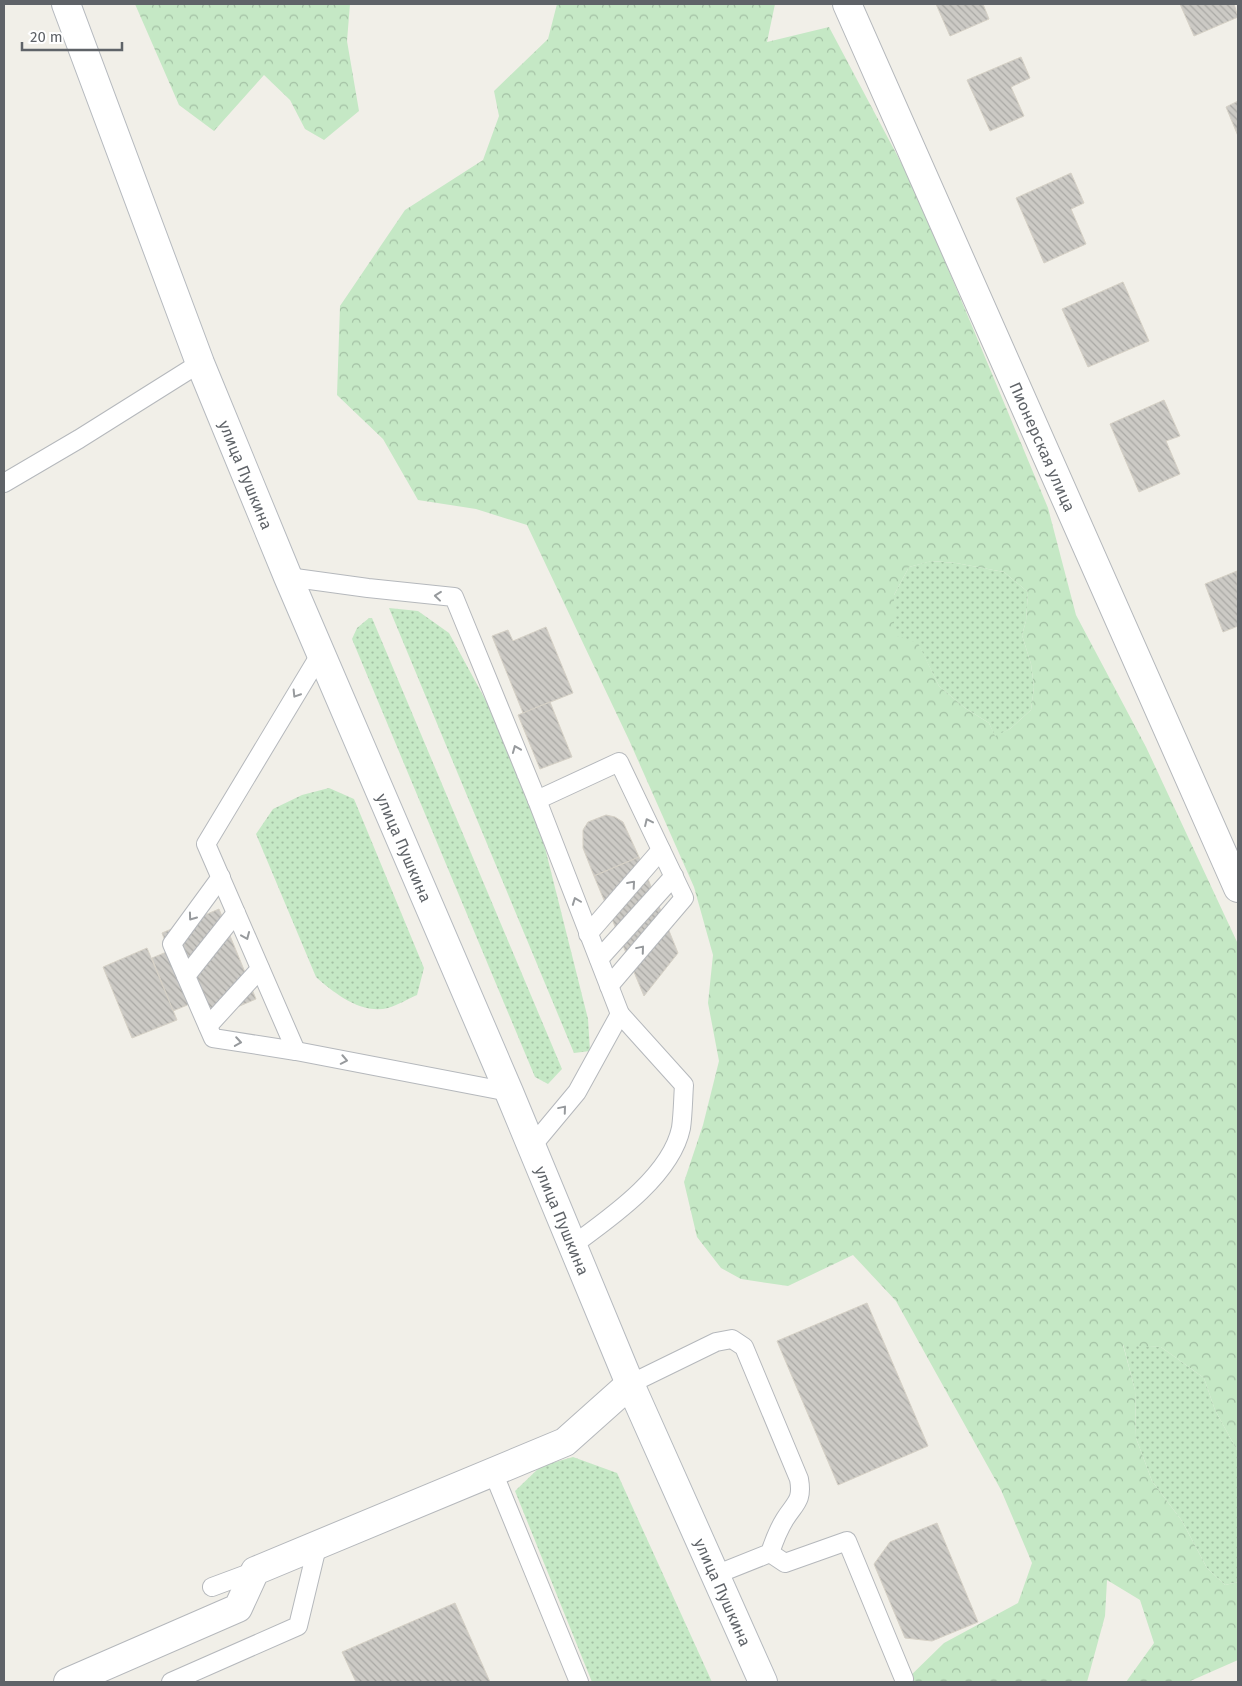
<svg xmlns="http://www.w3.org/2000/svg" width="1242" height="1686" font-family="'Fira Sans',sans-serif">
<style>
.grass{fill:url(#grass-dots)}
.forest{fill:url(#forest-crowns);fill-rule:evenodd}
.building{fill:url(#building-back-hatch);stroke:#d6d1c6}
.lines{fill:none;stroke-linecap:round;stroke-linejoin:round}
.service-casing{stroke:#b5b8bc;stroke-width:20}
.minor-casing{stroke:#b5b8bc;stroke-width:30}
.secondary-casing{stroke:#b6babf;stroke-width:30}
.service{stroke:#fff;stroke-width:18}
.minor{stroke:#fff;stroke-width:28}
.secondary{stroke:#fff;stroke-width:28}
.oneway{stroke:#979a9d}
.labels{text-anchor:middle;stroke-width:4;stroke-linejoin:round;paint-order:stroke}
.street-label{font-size:16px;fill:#5f6368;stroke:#fff}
</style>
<defs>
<pattern id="grass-dots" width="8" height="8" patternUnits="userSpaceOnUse" patternTransform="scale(1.25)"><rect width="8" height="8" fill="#c5e8c5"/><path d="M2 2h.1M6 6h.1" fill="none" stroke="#a3c0a4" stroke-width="1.8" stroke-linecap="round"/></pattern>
<pattern id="forest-crowns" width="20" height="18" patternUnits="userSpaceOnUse" patternTransform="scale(1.25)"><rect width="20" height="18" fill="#c5e8c5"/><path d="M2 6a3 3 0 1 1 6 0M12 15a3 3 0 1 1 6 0" fill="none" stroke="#a3c0a4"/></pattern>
<pattern id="building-back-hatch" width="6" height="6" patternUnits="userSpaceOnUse" patternTransform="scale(1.25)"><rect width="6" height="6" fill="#cccac5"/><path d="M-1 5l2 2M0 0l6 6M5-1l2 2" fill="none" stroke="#a9a8a4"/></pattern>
</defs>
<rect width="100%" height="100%" fill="#f1efe8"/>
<g class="grass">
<polygon points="931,561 956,563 1004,572 1028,592 1026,621 1022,635 1031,664 1034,687 1031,710 1010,729 995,737 989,723 965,708 939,686 918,644 894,636 894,595 909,567"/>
<polygon points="389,608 418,611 449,633 491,710 535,808 588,1019 590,1051 574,1053"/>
<polygon points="369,618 372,618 562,1069 548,1084 535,1077 352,639 357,628"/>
<path d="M 329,788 L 354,799 L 424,968 L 417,995 C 408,999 398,1005 388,1008 C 362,1015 334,993 316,977 L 256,834 L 273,809 L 302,795 Z"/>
<polygon points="1123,1344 1161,1347 1204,1378 1215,1410 1238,1452 1238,1582 1225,1585 1207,1568 1182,1521 1152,1481 1136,1438 1135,1390"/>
<polygon points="573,1457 617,1473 712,1682 592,1682 515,1491 541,1466"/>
</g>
<g class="forest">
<polygon points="135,4 350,4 347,41 359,111 324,140 305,129 290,100 264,75 214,131 179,105"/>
<path d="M 557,4 L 775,4 L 767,42 L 829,27 L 914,187 L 1048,508 L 1076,615 L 1146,747 L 1238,944 L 1238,1452 L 1215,1410 L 1204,1378 L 1161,1347 L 1123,1345 L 1135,1390 L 1136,1438 L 1152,1481 L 1182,1521 L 1207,1568 L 1225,1585 L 1238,1582 L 1238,1660 L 1188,1682 L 1126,1682 L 1154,1643 L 1140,1600 L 1107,1580 L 1105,1616 L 1087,1682 L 904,1682 L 944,1643 L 1018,1603 L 1032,1563 L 1001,1490 L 896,1301 L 853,1255 L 788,1286 L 741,1279 L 721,1268 L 697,1237 L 684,1182 L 703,1125 L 719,1061 L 708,1003 L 713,955 L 694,887 L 629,740 L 527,525 L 476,509 L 418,500 L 383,439 L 337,395 L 340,306 L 405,210 L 483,160 L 499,116 L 494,91 L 548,39 ZM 932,561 L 956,563 L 1004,572 L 1028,592 L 1026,621 L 1022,635 L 1031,664 L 1034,687 L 1031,710 L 1010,729 L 995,736 L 989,723 L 965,708 L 939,686 L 918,643 L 894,635 L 894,595 L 909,567 Z"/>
</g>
<g class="building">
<polygon points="936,4 983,4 989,19 950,36"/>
<polygon points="1180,4 1234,4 1238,17 1194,36"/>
<polygon points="1021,57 1030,78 1011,87 1024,116 990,131 967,80"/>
<polygon points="1238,101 1238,136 1226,107"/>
<polygon points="1071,173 1084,203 1071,209 1086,244 1044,263 1016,198"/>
<polygon points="1123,282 1149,341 1088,367 1062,309"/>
<polygon points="1164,400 1180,436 1166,441 1180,474 1139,492 1110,424"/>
<polygon points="1237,571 1238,626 1223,632 1205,584"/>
<polygon points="546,627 573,693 523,713 492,636 508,630 513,641"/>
<polygon points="550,702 572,757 540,769 518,715"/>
<polygon points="606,815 615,817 623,822 639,857 594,876 583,848 583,830 588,822"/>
<polygon points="639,857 678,953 644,996 594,876"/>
<polygon points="219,909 256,999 200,1023 192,1003 173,1011 152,958 169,951 162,933"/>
<polygon points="147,948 177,1020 132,1038 103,967"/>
<polygon points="867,1303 928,1446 838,1485 777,1341"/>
<polygon points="937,1523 978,1622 932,1641 905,1638 874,1564 890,1542"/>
<polygon points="455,1603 490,1682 356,1682 342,1652"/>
</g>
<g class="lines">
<defs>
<g id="service">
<polyline points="4,483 79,439 200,363"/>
<polyline points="288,577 368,588 454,597 537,800 620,1014 577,1092 532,1146"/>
<polyline points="537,800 619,762 684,898 609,986"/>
<polyline points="221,877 172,944 213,1038 296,1051 509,1092"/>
<polyline points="588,934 661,850"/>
<polyline points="599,959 674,876"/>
<polyline points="186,976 236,913"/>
<polyline points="208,1026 260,969"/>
<polyline points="296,1051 206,844 321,653"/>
<path d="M 573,1245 C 610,1218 671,1176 681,1128 C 683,1114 683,1099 684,1085 L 620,1014"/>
<path d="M 630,1384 L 716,1342 L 732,1339 L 744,1347 L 799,1479 C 803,1501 795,1503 785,1519 C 778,1530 774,1541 770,1553 L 715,1575"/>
<polyline points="493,1472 579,1682"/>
<polyline points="770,1553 785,1563 847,1541 904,1679"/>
<polyline points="212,1587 255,1571"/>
<polyline points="171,1682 298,1626 317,1547"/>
</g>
<g id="minor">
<path id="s1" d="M 847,4 L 1238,888"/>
<polyline points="68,1682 238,1608 255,1571 565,1442 630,1384"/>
</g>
<g id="secondary">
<path id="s2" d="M 66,4 L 200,363 L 288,577 L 509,1092 L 630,1384 L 763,1682"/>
</g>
</defs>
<use href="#service" class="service-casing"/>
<use href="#minor" class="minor-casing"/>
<use href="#secondary" class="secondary-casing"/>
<use href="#service" class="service"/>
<use href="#minor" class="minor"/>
<use href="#secondary" class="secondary"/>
</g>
<defs><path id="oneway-chevron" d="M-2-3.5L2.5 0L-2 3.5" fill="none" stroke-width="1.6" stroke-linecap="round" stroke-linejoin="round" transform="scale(1.25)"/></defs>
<g class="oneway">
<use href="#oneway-chevron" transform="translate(438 596) rotate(-174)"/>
<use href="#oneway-chevron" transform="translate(296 694) rotate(122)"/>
<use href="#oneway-chevron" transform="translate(516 749) rotate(-112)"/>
<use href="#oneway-chevron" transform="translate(648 822) rotate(-115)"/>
<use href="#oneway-chevron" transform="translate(632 884) rotate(-49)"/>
<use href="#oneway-chevron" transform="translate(576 901) rotate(-111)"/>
<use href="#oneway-chevron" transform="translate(192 917) rotate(126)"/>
<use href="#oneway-chevron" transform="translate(246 936) rotate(67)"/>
<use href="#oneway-chevron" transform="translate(641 949) rotate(-50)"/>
<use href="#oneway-chevron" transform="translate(238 1042) rotate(9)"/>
<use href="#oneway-chevron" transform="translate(344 1060) rotate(11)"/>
<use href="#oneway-chevron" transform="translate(563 1109) rotate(-50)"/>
</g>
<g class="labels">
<g class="street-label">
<text dy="6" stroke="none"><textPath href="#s1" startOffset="484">Пионерская улица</textPath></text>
<text dy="6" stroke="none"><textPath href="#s2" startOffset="504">улица Пушкина</textPath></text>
<text dy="6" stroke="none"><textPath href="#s2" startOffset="909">улица Пушкина</textPath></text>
<text dy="6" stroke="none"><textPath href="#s2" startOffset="1314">улица Пушкина</textPath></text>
<text dy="6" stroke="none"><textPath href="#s2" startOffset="1719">улица Пушкина</textPath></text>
</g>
</g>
<rect width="1242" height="1686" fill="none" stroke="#5f6368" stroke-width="10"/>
<path d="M22 42v8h100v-8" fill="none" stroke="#5f6368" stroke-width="2.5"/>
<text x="30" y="42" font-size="15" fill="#5f6368" stroke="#ffffff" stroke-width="4" paint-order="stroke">20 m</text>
</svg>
